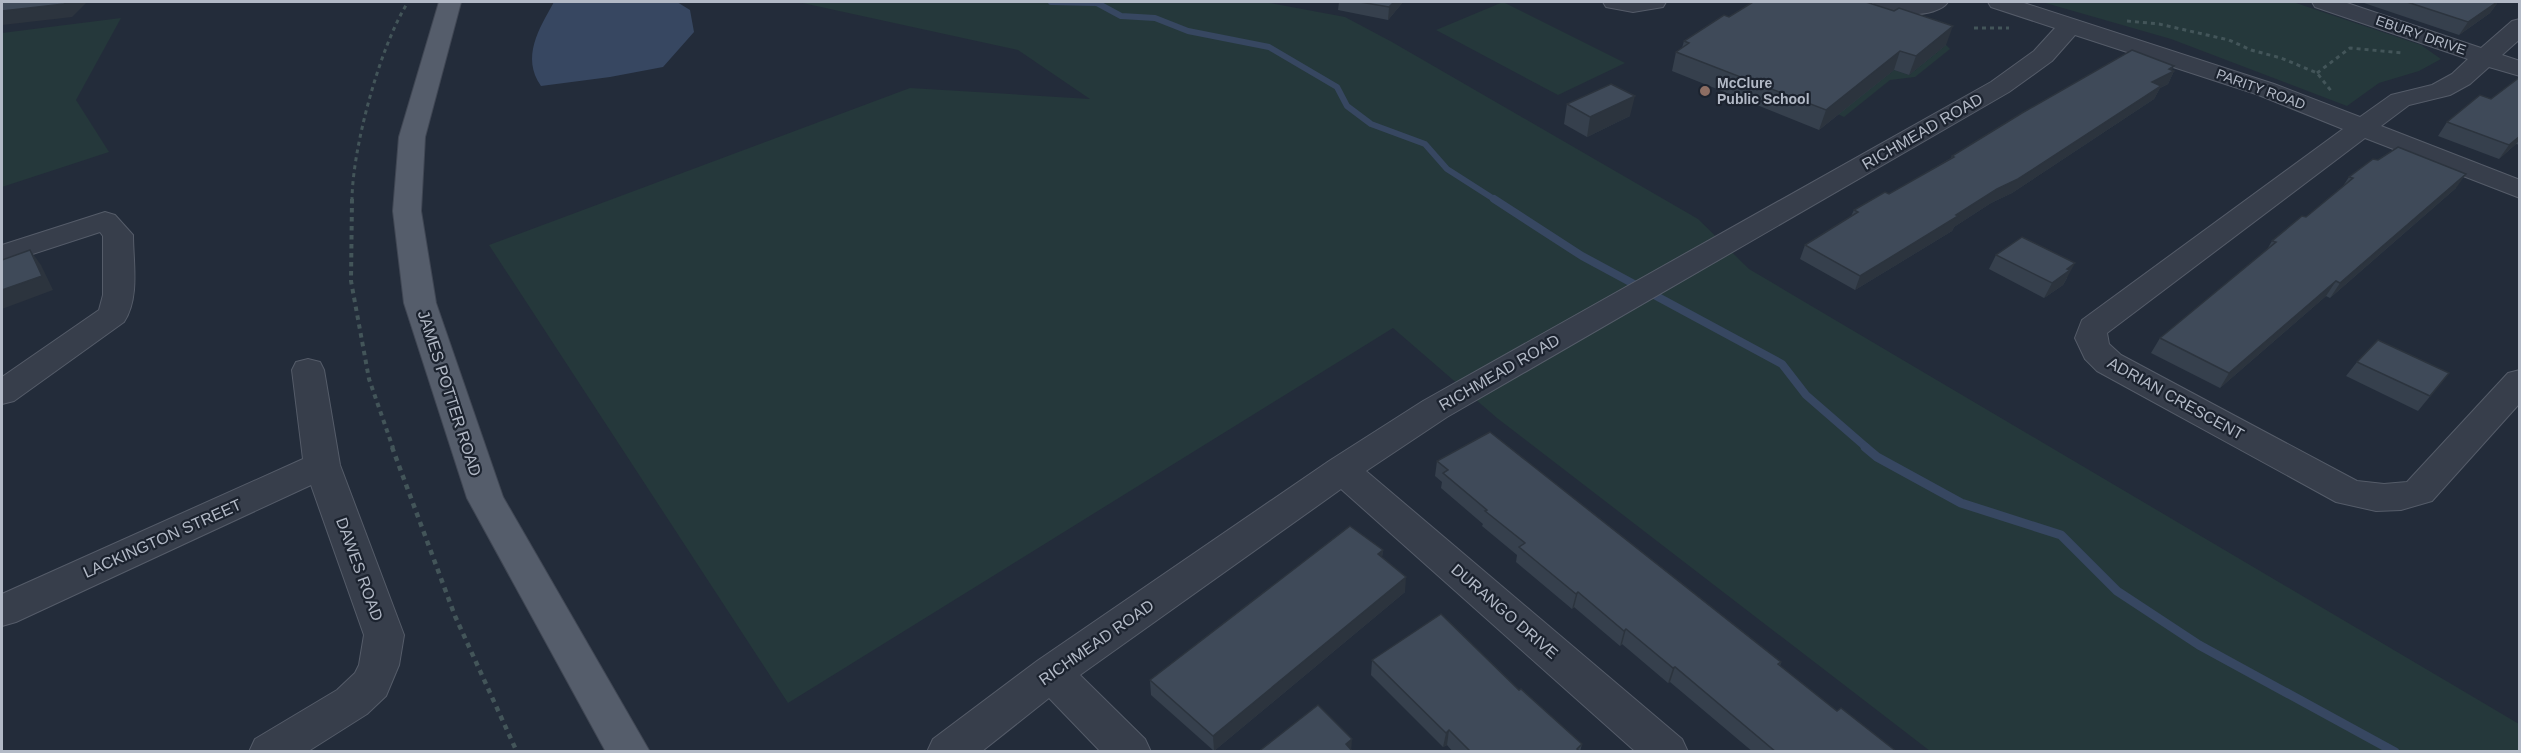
<svg xmlns="http://www.w3.org/2000/svg" width="2521" height="753" font-family="Arial,sans-serif">
<style>
.green{fill:#25383b}
.water{fill:#374761}
.lines{fill:none;stroke-linecap:round;stroke-linejoin:round}
.stream-far2{stroke:#374761;stroke-width:6}
.stream-far1{stroke:#374761;stroke-width:8}
.stream{stroke:#374761;stroke-width:9}
.minor-casing{stroke:#555c69;stroke-width:2}
.major-casing{stroke:#404754;stroke-width:2}
.path-far2{stroke:#435559;stroke-width:3;stroke-dasharray:4 4;stroke-linecap:butt}
.path-far1{stroke:#435559;stroke-width:4;stroke-dasharray:4.5 4.5;stroke-linecap:butt}
.path{stroke:#435559;stroke-width:4.5;stroke-dasharray:5 5;stroke-linecap:butt}
.minor{fill:#373e4b;fill-rule:evenodd}
.major{fill:#555d6b;fill-rule:evenodd}
.wall{fill:#36404d}
.shaded-wall{fill:#2c343e}
.building{fill:#3f4a59;stroke:#2c343e;stroke-width:1.5}
.education-dot{fill:#8d6e63;stroke:#1c232f;stroke-width:2}
.labels{text-anchor:middle;stroke-width:4.5;stroke-linejoin:round;paint-order:stroke}
.far-street-label{font-size:14px;fill:#b2b9c6;stroke:#1c232f}
.far-poi-label{font-size:14px;font-weight:bold;fill:#b2b9c6;stroke:#1c232f;text-anchor:start}
.street-label{font-size:16px;fill:#b2b9c6;stroke:#1c232f}
</style>
<rect width="100%" height="100%" fill="#232c3a"/>
<g class="green">
<polygon points="798,2 1264,2 1345,17 1392,42 1698,219 1749,269 2519,724 2519,751 1930,751 1497,418 1393,328 788,703 489,245 910,88 1090,99 1018,50"/>
<polygon points="1503,2 1625,63 1558,95 1436,30"/>
<polygon points="2042,2 2293,2 2421,45 2441,59 2419,71 2379,83 2347,106 2171,39"/>
<polygon points="121,18 76,100 109,152 2,187 2,33"/>
<polygon points="1946,45 1950,49 1915,77 1890,80 1844,117 1838,114 1894,70 1909,75"/>
</g>
<path class="water" d="M 554,2 L 677,2 L 690,10 L 694,32 L 663,67 L 610,77 L 541,86 C 521,57 539,29 554,2 Z"/>
<g class="lines">
<polyline class="stream-far2" points="1051,2 1097,3 1121,16 1155,18 1188,31 1269,47 1337,87 1347,106 1371,124 1425,144 1447,169 1497,201"/>
<polyline class="stream-far1" points="1494,199 1582,256 1782,364 1806,395 1867,448"/>
<polyline class="stream" points="1865,447 1877,457 1961,503 2061,535 2117,591 2199,645 2395,752"/>
<defs>
<g id="minor">
<polygon points="1603,2 1666,2 1663,7 1633,12 1606,7"/>
<path d="M 1872,2 L 1948,2 C 1937,19 1883,18 1872,2 Z"/>
<polygon points="1988,2 2021,2 2274,84 2360,117 2391,95 2432,85 2452,74 2468,59 2315,7 2312,2 2344,2 2481,48 2512,21 2520,19 2520,39 2502,55 2520,61 2520,76 2489,67 2470,84 2450,95 2409,105 2381,126 2520,180 2520,198 2365,138 2107,333 2109,344 2121,355 2357,481 2384,484 2407,482 2508,373 2520,370 2520,403 2432,501 2401,510 2376,511 2336,502 2097,371 2085,359 2075,338 2082,320 2343,129 2256,94 2075,35 2052,61 2009,92 1447,417 1366,471 1682,739 1688,752 1636,752 1341,489 1080,675 1145,739 1151,752 1101,752 1049,698 981,752 927,752 933,739 1037,661 1329,461 1423,401 1991,82 2034,51 2055,28 1991,7"/>
<path d="M 105,212 L 115,215 L 133,235 C 133,262 140,298 124,322 L 14,401 L 2,404 L 2,377 L 99,310 L 103,295 L 103,236 L 100,232 L 2,264 L 2,245 Z"/>
<polygon points="308,359 320,362 324,370 340,465 404,635 399,665 386,696 367,714 307,752 249,752 255,739 337,690 355,673 359,665 364,635 311,485 16,622 2,626 2,594 303,459 292,370 296,362"/>
</g>
<polygon id="major" points="439,2 461,2 425,137 421,211 436,303 503,497 650,752 606,752 467,498 404,303 393,211 399,137"/>
</defs>
<use href="#minor" class="minor-casing"/>
<use href="#major" class="major-casing"/>
<g class="path-far2">
<polyline points="2127,21 2159,24 2229,40 2251,50 2281,58 2317,73 2332,92"/>
<polyline points="1974,28 2009,28"/>
<polyline points="2317,73 2350,48 2403,53"/>
<path d="M 352,201 C 352,149 380,46 408,2"/>
</g>
<polyline class="path-far1" points="352,199 351,281 369,379 393,448"/>
<polyline class="path" points="392,447 455,616 517,752"/>
<use href="#minor" class="minor"/>
<use href="#major" class="major"/>
</g>
<g class="wall">
<polygon points="1339,2 1403,2 1388,20 1338,10"/>
<polygon points="2361,2 2498,2 2490,13 2459,35"/>
<polygon points="1729,17 1946,45 1909,75 1894,70 1819,130 1672,71 1676,52 1682,48 1684,41"/>
<polygon points="2172,70 2174,71 2168,84 2160,88 2154,99 2012,193 1991,203 1954,227 1952,231 1855,290 1800,259 1805,245 1851,216 1854,210 1889,194 1951,158 1952,156"/>
<polygon points="2520,77 2520,145 2516,144 2499,159 2438,136 2447,122 2491,99"/>
<polygon points="1567,104 1630,116 1587,137 1564,124"/>
<polygon points="2349,177 2456,188 2330,298 2326,296 2220,388 2151,353 2160,338 2266,251 2272,241 2306,217 2343,186"/>
<polygon points="1996,255 2067,278 2063,285 2044,298 1989,269"/>
<polygon points="2357,362 2449,373 2418,411 2346,376"/>
<polygon points="1437,461 1781,662 1780,666 1837,711 1897,752 1753,752 1670,682 1668,683 1622,644 1620,646 1574,607 1572,609 1516,562 1517,555 1482,526 1483,524 1441,488 1442,482 1435,476"/>
<polygon points="1383,550 1382,557 1405,592 1214,751 1151,695 1150,680"/>
<polygon points="1372,660 1519,690 1582,744 1580,752 1453,752 1447,745 1443,747 1371,675"/>
</g>
<g class="shaded-wall">
<polygon points="66,2 87,2 72,17 2,25 2,11"/>
<polygon points="1394,2 1403,2 1388,20 1389,7"/>
<polygon points="2497,2 2498,2 2490,13 2459,35 2468,22"/>
<polygon points="1953,26 1946,45 1909,75 1916,56"/>
<polygon points="1900,51 1894,70 1819,130 1826,110"/>
<polygon points="2174,66 2171,72 2174,71 2168,84 2160,88 2154,99 2012,193 1991,203 1954,227 1952,231 1855,290 1860,276 1956,215 2152,82 2169,69"/>
<polygon points="1635,96 1630,116 1587,137 1590,117"/>
<polygon points="2520,136 2520,139 2516,144 2499,159 2509,145"/>
<polygon points="2466,174 2456,188 2330,298 2340,283"/>
<polygon points="30,250 41,265 53,290 2,309 2,290"/>
<polygon points="2075,263 2063,285 2044,298 2052,283 2067,269"/>
<polygon points="2336,281 2326,296 2220,388 2229,373"/>
<polygon points="1383,550 1381,565 1378,554"/>
<polygon points="1406,577 1405,592 1214,751 1213,736"/>
<polygon points="1578,592 1574,607 1572,609 1576,594"/>
<polygon points="1626,629 1622,644 1620,646 1624,631"/>
<polygon points="1675,667 1670,682 1668,683 1673,668"/>
<polygon points="1449,730 1447,745 1443,747 1446,733"/>
<polygon points="1352,739 1351,752 1346,744"/>
</g>
<g class="building">
<polygon points="2,2 66,2 64,4 2,11"/>
<polygon points="1360,2 1394,2 1389,7"/>
<polygon points="1753,2 1866,2 1894,11 1899,8 1953,26 1916,56 1900,51 1826,110 1676,52 1689,43 1684,41 1724,15 1729,17"/>
<polygon points="2407,2 2497,2 2468,22"/>
<polygon points="2132,50 2174,66 2169,69 2174,71 2152,82 2161,86 2018,179 1997,189 1956,215 1958,216 1860,276 1805,245 1858,212 1854,210 1885,192 1889,194 1954,157 1952,156 2022,113"/>
<polygon points="2520,77 2520,136 2509,145 2447,122 2480,95 2491,99"/>
<polygon points="1611,84 1635,96 1590,117 1567,104"/>
<polygon points="2398,147 2466,174 2340,283 2336,281 2229,373 2160,338 2276,242 2272,241 2302,216 2306,217 2353,178 2349,177 2373,159 2378,160"/>
<polygon points="2022,237 2075,263 2067,269 2070,270 2052,283 1996,255"/>
<polygon points="30,250 42,276 2,290 2,260"/>
<polygon points="2378,340 2449,373 2430,396 2357,362"/>
<polygon points="1490,432 1781,662 1778,664 1837,711 1841,708 1897,752 1776,752 1675,667 1673,668 1626,629 1624,631 1578,592 1576,594 1519,547 1525,543 1485,511 1487,510 1443,473 1448,470 1437,461"/>
<polygon points="1350,526 1383,550 1378,554 1406,577 1213,736 1150,680"/>
<polygon points="1441,614 1519,690 1521,689 1582,744 1577,749 1580,752 1471,752 1449,730 1446,733 1372,660"/>
<polygon points="1318,705 1352,739 1346,744 1353,752 1258,752"/>
</g>
<circle class="education-dot" cx="1705" cy="91" r="6"/>
<g class="labels">
<g class="far-street-label">
<text transform="translate(2421 35) rotate(19)" y="5">EBURY DRIVE</text>
<text transform="translate(2261 89) rotate(20)" y="5">PARITY ROAD</text>
</g>
<g class="far-poi-label">
<text x="1717" y="88">McClure<tspan x="1717" dy="16">Public School</tspan></text>
</g>
<g class="street-label">
<text transform="translate(1922 131) rotate(-30)" y="6">RICHMEAD ROAD</text>
<text transform="translate(1499 372) rotate(-30)" y="6">RICHMEAD ROAD</text>
<text transform="translate(450 393) rotate(72)" y="6">JAMES POTTER ROAD</text>
<text transform="translate(2176 398) rotate(29)" y="6">ADRIAN CRESCENT</text>
<text transform="translate(162 538) rotate(-24)" y="6">LACKINGTON STREET</text>
<text transform="translate(360 569) rotate(70)" y="6">DAWES ROAD</text>
<text transform="translate(1505 611) rotate(41)" y="6">DURANGO DRIVE</text>
<text transform="translate(1096 642) rotate(-35)" y="6">RICHMEAD ROAD</text>
</g>
</g>
<rect width="2521" height="753" fill="none" stroke="#b2b9c6" stroke-width="6"/>
</svg>
